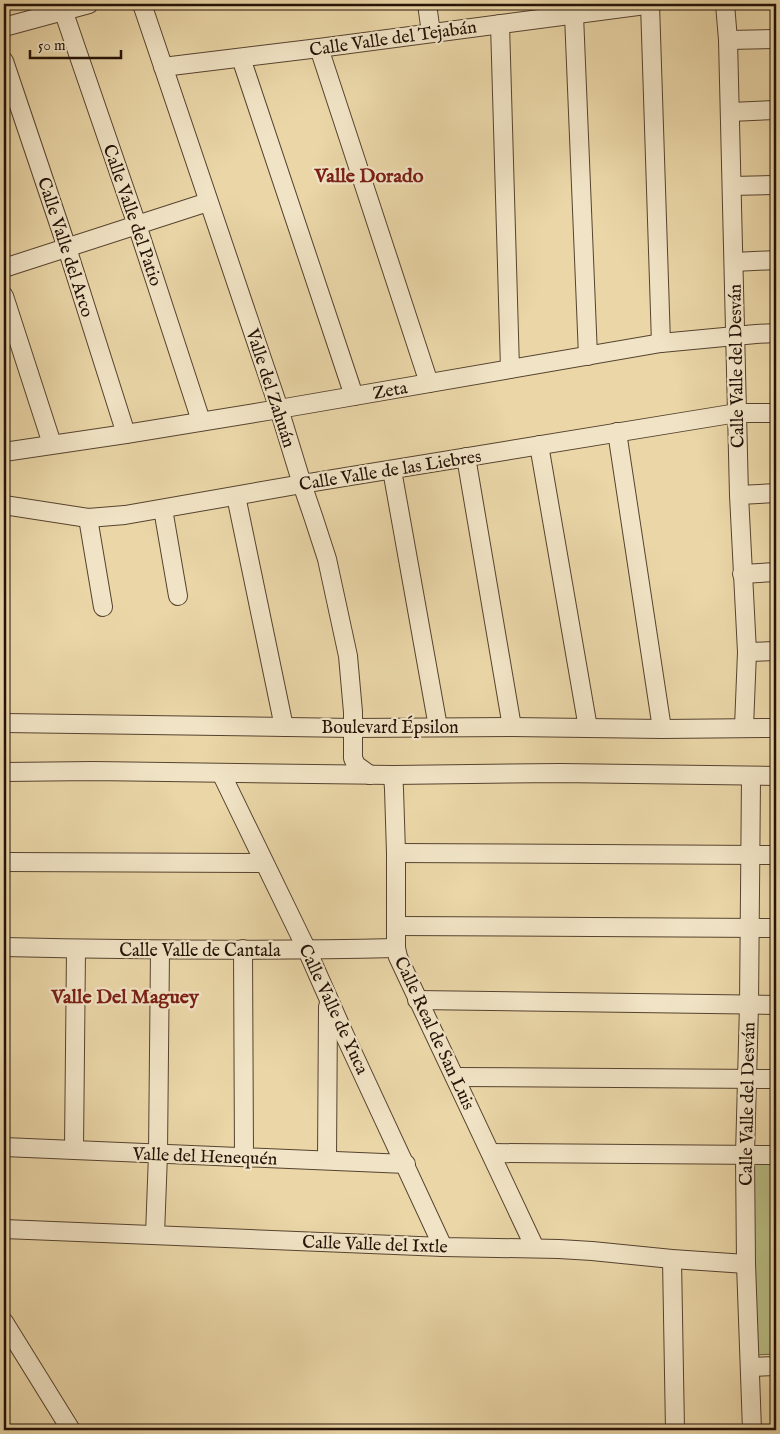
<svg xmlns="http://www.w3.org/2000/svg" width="780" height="1434" font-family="'IM FELL English',serif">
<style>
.green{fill:#b9bd85;stroke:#6e6846}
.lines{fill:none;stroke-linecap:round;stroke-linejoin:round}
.minor-casing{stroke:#56432f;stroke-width:20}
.minor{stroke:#f1e4c6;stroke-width:18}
.labels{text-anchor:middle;stroke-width:4.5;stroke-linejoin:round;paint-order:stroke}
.street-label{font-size:18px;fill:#241207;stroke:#f1e4c6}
.quarter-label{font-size:20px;font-weight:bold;fill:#7a1f14;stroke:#f1e4c6}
</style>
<rect width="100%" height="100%" fill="#ead6a7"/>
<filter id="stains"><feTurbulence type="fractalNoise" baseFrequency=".004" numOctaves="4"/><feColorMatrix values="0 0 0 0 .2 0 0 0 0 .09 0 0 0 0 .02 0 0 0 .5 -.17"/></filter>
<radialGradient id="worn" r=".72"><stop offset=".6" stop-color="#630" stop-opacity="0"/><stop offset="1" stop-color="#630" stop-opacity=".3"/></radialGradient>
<polygon class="green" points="753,1159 776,1160 776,1354 754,1355"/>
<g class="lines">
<defs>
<g id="minor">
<polyline points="142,4 279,409 302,484 314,519 327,559 348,656 353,712 353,758 356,765 370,775"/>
<polyline points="427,4 431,33"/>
<polyline points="650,4 661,343"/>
<polyline points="725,4 728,40 739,495 747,652 744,727"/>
<polyline points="63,10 137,225 201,421"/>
<polyline points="574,15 588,356"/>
<polyline points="500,24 510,369"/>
<polyline points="4,27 89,4"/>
<polyline points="728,40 776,39"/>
<polyline points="319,48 429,383"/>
<polyline points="241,58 354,396"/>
<polyline points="4,61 67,248 126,434"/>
<polyline points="163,67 319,48 653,4"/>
<polyline points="730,112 776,110"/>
<polyline points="732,186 776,185"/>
<polyline points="734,262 776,260"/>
<polyline points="4,268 208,202"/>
<polyline points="4,296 52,444"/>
<polyline points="617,432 662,729"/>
<polyline points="539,445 588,728"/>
<polyline points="4,452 126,434 279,409 661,343 756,334 776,333"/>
<polyline points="466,457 512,727"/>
<polyline points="392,470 438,727"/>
<polyline points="739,495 776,493"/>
<polyline points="236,496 284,727"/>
<polyline points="4,505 88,518 125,515 302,484 737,413 776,413"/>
<polyline points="163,509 178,596"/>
<polyline points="88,518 103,607"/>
<polyline points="742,574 776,572"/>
<polyline points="747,652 776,651"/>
<polyline points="4,723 353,728 512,727 662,729 776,728"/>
<polyline points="4,772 93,771 393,775 560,773 776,776"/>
<polyline points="221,773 307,950 345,1036 443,1247"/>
<polyline points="393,775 394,789 396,853 396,948 398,957 535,1248"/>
<polyline points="751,777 749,1005 745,1155 746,1264 752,1430"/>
<polyline points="396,853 776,855"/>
<polyline points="4,862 264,863"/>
<polyline points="397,926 776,928"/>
<path d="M 4,947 C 135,950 265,951 396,948"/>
<polyline points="243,949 244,1157"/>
<polyline points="417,1000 776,1005"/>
<polyline points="455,1077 776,1079"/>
<polyline points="4,1147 406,1164"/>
<polyline points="74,1150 76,949"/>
<polyline points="491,1153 776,1155"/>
<polyline points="327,1160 328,1006"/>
<polyline points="4,1229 443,1247 559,1249 592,1251 672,1259 746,1264"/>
<polyline points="155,1235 158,1154 160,951"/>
<polyline points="672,1259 675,1430"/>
<polyline points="4,1322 71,1430"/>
<polyline points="750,1367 776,1366"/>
</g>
</defs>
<use href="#minor" class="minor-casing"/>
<use href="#minor" class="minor"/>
</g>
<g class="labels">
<g class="street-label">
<text transform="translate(393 38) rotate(-8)" y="6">Calle Valle del Tejabán</text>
<text transform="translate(133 215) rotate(71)" y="6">Calle Valle del Patio</text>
<text transform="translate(66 247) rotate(72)" y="6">Calle Valle del Arco</text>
<text transform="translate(736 366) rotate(-91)" y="6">Calle Valle del Desván</text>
<text transform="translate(271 388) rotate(72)" y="6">Valle del Zahuán</text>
<text transform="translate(390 390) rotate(-10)" y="6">Zeta</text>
<text transform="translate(390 470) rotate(-9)" y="6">Calle Valle de las Liebres</text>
<text x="390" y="733">Boulevard Épsilon</text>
<text x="200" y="956">Calle Valle de Cantala</text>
<text transform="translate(334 1009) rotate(65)" y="6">Calle Valle de Yuca</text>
<text transform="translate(435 1033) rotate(65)" y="6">Calle Real de San Luis</text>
<text transform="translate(747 1104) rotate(-89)" y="6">Calle Valle del Desván</text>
<text transform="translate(205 1156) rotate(2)" y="6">Valle del Henequén</text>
<text transform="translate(375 1244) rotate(2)" y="6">Calle Valle del Ixtle</text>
</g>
<g class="quarter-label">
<text x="369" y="182">Valle Dorado</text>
<text x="125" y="1003">Valle Del Maguey</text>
</g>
</g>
<rect width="780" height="1434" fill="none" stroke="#ead6a7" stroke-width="20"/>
<rect x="5" y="5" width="770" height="1424" fill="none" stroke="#241207" stroke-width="2.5"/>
<rect x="10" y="10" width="760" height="1414" fill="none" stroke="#241207"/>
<path d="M30 50v8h91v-8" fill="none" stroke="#241207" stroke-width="2.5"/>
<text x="38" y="50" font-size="15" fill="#241207" stroke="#f1e4c6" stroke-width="4" paint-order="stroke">50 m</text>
<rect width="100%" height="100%" filter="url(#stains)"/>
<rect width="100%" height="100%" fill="url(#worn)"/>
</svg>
